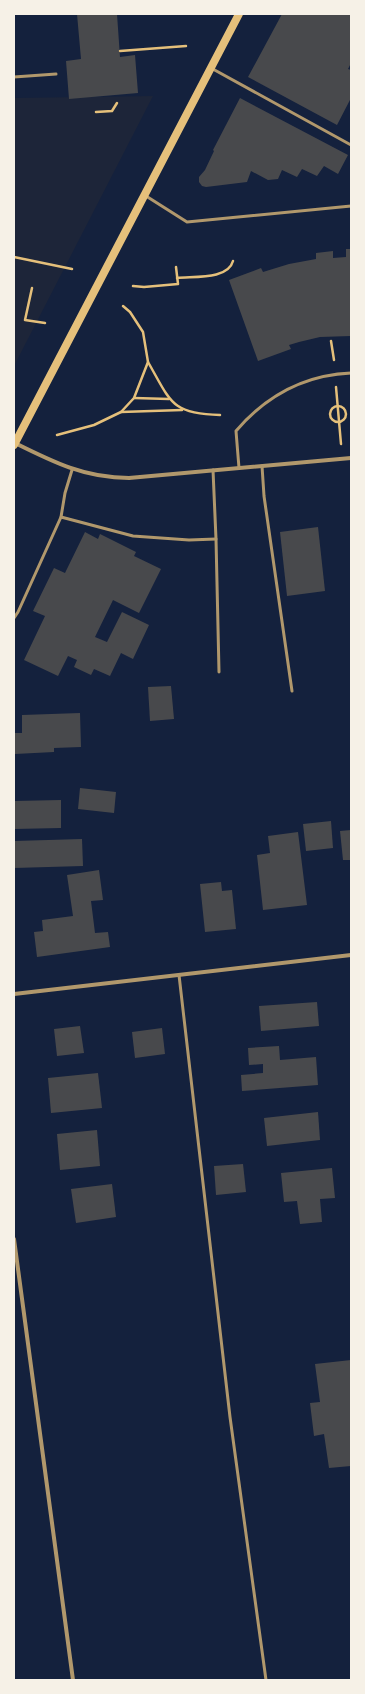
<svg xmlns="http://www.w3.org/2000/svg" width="365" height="1694" font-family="'Golos Text',sans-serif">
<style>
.green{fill:#1d2539}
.building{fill:#48494c}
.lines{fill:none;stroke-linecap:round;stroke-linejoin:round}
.path{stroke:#e5c07b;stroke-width:2.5}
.service{stroke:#b1986c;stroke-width:3}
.minor{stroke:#b1986c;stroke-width:4}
.secondary{stroke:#e5c07b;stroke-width:8}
</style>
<rect width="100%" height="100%" fill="#14213d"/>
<polygon class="green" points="153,96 14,366 14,98"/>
<g class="building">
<polygon points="77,14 117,14 120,57 135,55 138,93 69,99 66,61 81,59"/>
<polygon points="282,14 351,14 351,63 348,69 351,70 351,98 337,125 248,77"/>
<polygon points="240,98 348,155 338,174 324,166 317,176 302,169 297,177 282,170 278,179 268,180 251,171 247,182 206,187 202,186 199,182 199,177 205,170 214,151 213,150"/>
<polygon points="346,249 351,249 351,336 320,337 299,342 289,345 291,349 258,361 229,280 261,268 263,272 289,264 316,259 316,253 333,251 333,258 346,257"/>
<polygon points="318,527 325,591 287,596 280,532"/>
<polygon points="85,532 98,539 100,534 136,552 134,556 161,569 139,613 113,600 95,637 107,642 122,612 149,625 133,659 121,653 110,676 94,669 91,675 74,667 77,660 68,656 58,676 24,660 45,616 33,611 54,568 65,573"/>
<polygon points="171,686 174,719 150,721 148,687"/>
<polygon points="80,713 81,747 54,748 54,752 15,754 14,733 22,733 22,715"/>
<polygon points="80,788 116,792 114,813 78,809"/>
<polygon points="61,800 61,828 14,829 14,801"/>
<polygon points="331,821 333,848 306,851 303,824"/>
<polygon points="351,830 351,860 343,860 340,831"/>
<polygon points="298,832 307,905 263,910 257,855 270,853 268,836"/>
<polygon points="82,839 83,866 14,868 14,841"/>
<polygon points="99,870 103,900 91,901 95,933 108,932 110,947 37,957 34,932 43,931 42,920 73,916 67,875"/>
<polygon points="221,882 222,891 232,890 236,929 205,932 200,884"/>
<polygon points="317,1002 319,1026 261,1031 259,1006"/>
<polygon points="80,1026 84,1053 57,1056 54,1029"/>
<polygon points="162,1028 165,1054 135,1058 132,1032"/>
<polygon points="279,1046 280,1060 316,1057 318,1085 242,1091 241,1075 263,1073 263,1064 249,1065 248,1048"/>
<polygon points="98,1073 102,1108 51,1113 48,1078"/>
<polygon points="318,1112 320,1140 267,1146 264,1118"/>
<polygon points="97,1130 100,1166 60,1170 57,1134"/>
<polygon points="243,1164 246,1192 216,1195 214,1166"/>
<polygon points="332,1168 335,1198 320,1199 322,1222 300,1224 297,1201 284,1202 281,1173"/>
<polygon points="112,1184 116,1217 76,1223 71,1189"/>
<polygon points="351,1360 351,1466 329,1468 324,1434 314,1436 310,1403 320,1402 315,1364"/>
</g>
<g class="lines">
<g class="path">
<polyline points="120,51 186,46"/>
<polyline points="96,112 112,111 117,103"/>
<polyline points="14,257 72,269"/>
<path d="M 177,278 C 193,276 228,280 233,261"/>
<polyline points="133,286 144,287 178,284 176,267"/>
<polyline points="32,288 25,320 45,323"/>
<polyline points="331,341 334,360"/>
<path d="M 148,362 C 171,402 171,414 220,415"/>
<polyline points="336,387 341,444"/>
<polyline points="134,398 169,399"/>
<circle cx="338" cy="414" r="8"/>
<polyline points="121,412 182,410"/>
<polyline points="57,435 94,425 121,412 134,398 148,362 143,332 130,312 123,306"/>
</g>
<g class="service">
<polyline points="211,68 351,145"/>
<polyline points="14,77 56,74"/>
<polyline points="146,196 187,222 351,206"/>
<polyline points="262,466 264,496 292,691"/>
<path d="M 239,468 L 236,431 C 266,396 304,375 351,373"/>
<polyline points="213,470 216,539 219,672"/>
<polyline points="61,517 133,536 189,540 216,539"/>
<polyline points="14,618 18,612 61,517 65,493 72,470"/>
<polyline points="179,975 230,1417 266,1680"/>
</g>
<g class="minor">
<path d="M 15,443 C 53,462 85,478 129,478 L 351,458"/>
<polyline points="14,994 351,955"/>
<polyline points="14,1239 73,1680"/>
</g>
<polyline class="secondary" points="14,445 239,14"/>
</g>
<rect width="365" height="1694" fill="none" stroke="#f6f1e7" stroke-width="30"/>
</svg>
